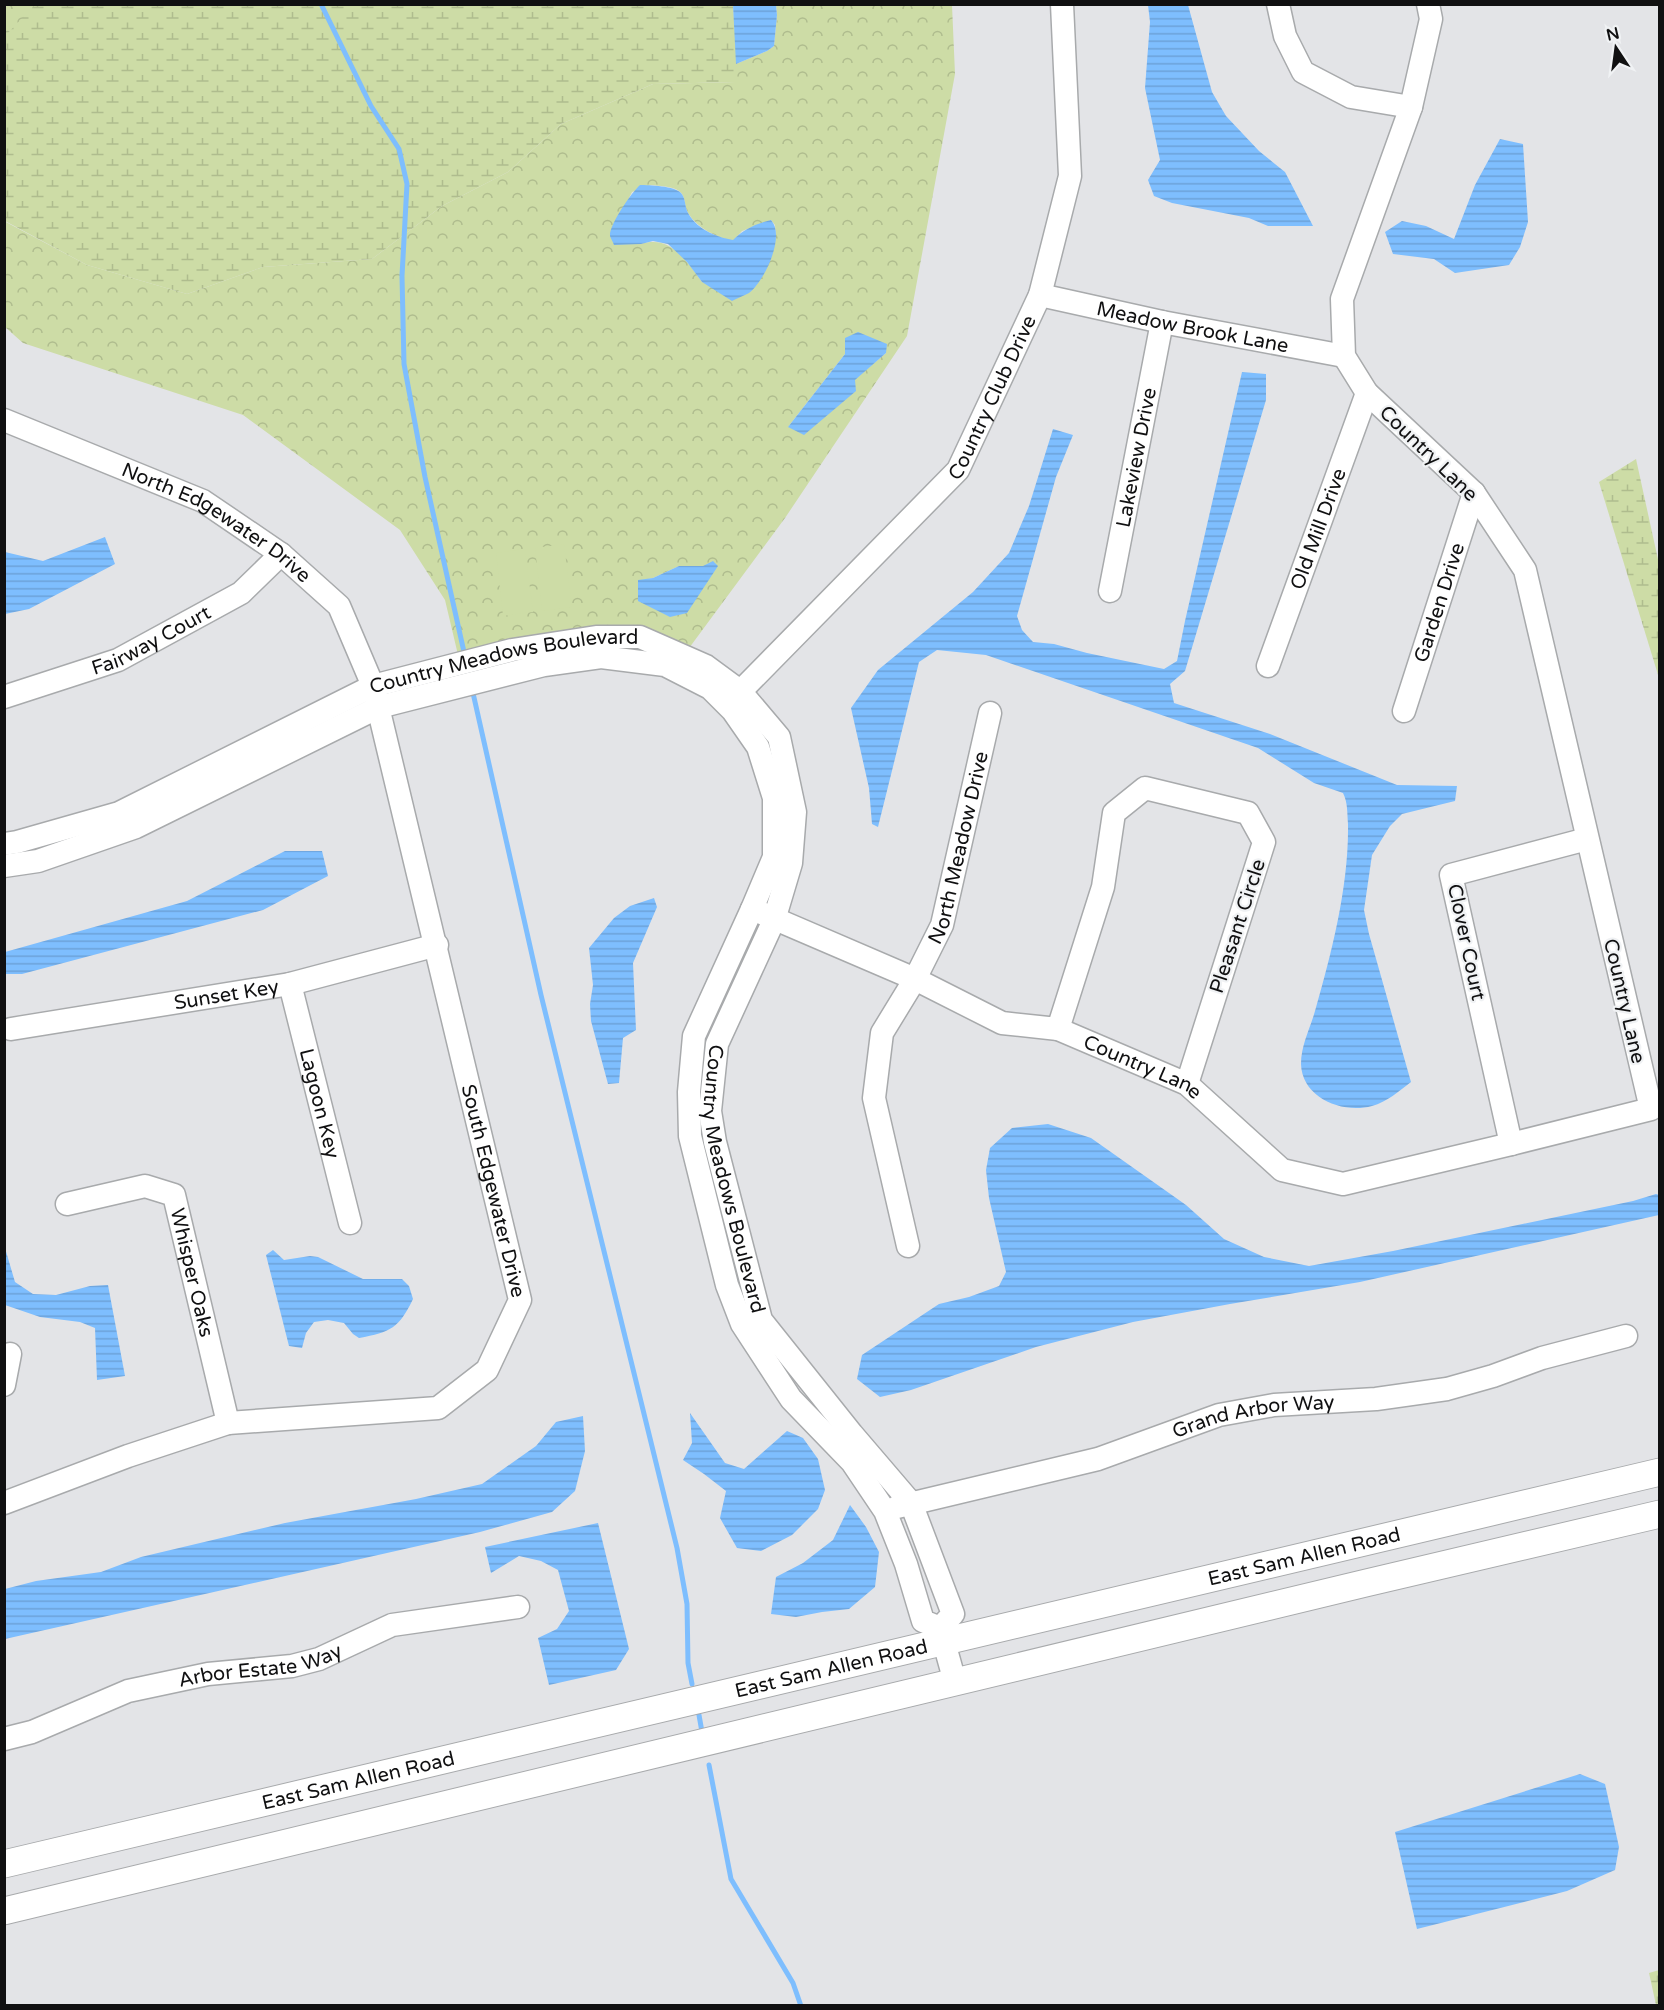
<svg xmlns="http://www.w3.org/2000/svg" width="1664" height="2010" font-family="'Varela Round',sans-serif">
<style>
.forest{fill:url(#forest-crowns);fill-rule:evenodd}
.wetland{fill:url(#wetland-marsh)}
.garden{fill:#cddca6}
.water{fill:url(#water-rules)}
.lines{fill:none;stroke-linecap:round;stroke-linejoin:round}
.stream{stroke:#7ebefe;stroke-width:5}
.minor-casing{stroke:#a8aaac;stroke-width:25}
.major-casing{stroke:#a8aaac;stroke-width:29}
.minor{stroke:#fff;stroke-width:22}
.major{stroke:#fff;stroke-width:27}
.labels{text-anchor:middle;stroke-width:4.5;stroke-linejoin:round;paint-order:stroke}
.street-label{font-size:20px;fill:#101011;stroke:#f0f2f4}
</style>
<defs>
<pattern id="forest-crowns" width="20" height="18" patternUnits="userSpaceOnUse" patternTransform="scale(1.5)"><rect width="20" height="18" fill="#cddca6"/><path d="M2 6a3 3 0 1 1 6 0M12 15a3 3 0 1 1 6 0" fill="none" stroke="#afbc8e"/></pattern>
<pattern id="wetland-marsh" width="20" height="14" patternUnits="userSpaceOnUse" patternTransform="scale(1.5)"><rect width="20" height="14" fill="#cddca6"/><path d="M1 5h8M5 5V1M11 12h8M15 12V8" fill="none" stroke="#afbc8e"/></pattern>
<pattern id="water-rules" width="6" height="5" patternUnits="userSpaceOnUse" patternTransform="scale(1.5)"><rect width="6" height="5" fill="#7ebefe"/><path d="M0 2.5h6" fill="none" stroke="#6ca2d9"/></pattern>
</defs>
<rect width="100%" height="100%" fill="#e3e4e7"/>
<g class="forest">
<polygon points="5,5 36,5 5,37"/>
<path d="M 776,5 L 952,5 L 955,74 L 907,336 L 785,518 L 681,659 L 463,676 L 445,600 L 400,530 L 243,415 L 23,343 L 5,327 L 4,221 L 87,265 L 187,294 L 263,267 L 372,259 L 442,206 L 508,172 L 561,124 L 653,84 L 735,82 L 736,64 L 767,51 L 774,46 L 777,15 ZM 651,185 C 659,186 672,186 679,191 C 686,196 684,206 688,213 C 698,229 716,237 733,241 L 742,231 L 771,220 L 775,225 L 776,238 L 702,282 C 686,260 671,235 641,244 L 624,208 L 632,192 ZM 886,353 L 854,380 L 788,427 L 845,354 ZM 679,566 L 703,566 L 638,601 L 638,581 L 653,578 Z"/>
</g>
<g class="wetland">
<polygon points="36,4 733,5 736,46 736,82 653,84 561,124 508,172 442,206 372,259 263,267 187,294 87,265 5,221 4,37"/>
<polygon points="1636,459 1659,564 1659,678 1599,482"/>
<polygon points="1659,1970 1659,2005 1656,2005 1649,1973"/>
</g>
<g class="garden">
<polygon points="564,544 572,607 542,611 535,548"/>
<polygon points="525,549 533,612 503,616 496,553"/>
</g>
<g class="water">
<polygon points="733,5 776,5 777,15 774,46 767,51 736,64"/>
<polygon points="1148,5 1188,5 1212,92 1226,116 1259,151 1285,172 1313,226 1268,226 1249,218 1172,203 1154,196 1148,180 1160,160 1145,88 1150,22"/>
<polygon points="1500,139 1523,144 1528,222 1520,247 1509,265 1455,273 1434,259 1393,254 1385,232 1402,221 1426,226 1454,239 1475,185"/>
<path d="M 640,185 C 649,185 675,186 681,193 C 685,197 685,205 687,211 C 695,228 715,237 733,240 C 744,229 755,224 771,220 C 786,236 764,282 749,293 C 744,296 737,298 732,301 L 702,282 L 687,262 L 668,244 L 653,241 L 641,244 L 614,245 C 613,242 611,239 610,236 C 609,225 632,192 640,185 Z"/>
<polygon points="858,332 887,344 886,353 855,380 856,391 804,435 788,427 845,354 845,338"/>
<path d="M 1242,372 L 1266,374 L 1266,400 L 1185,671 L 1170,684 L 1174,703 L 1270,734 L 1397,785 L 1457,786 L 1455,801 L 1402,814 L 1390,826 L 1372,855 L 1364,910 L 1369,934 L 1411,1082 C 1399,1091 1387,1102 1372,1106 C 1342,1114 1302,1098 1301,1064 C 1301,1045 1310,1029 1315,1011 C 1332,952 1349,885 1348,824 C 1347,813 1348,803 1343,793 L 1314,783 L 1258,748 L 986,655 L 937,650 L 919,662 L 878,827 L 872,824 L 869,788 L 851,708 L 878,670 L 973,592 L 1009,553 L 1029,506 L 1053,429 L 1073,435 L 1056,477 L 1017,616 L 1022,630 L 1033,642 L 1054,644 L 1087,653 L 1164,669 L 1177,661 L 1185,621 Z"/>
<polygon points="105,537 115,564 29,609 5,614 5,552 43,561"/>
<polygon points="713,561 718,566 687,613 670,617 638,601 638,580 653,578 679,566 703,566"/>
<polygon points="285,851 322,851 328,876 263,910 22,974 5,974 5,952 187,901"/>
<polygon points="654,898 657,907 633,963 636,1030 623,1038 619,1083 608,1084 591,1021 590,1004 593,985 589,948 614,918 630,906"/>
<polygon points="1048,1124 1091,1138 1186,1205 1224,1239 1264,1257 1309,1266 1393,1251 1633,1201 1656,1194 1659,1195 1659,1215 1360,1282 1230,1304 1133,1322 1036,1347 911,1390 880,1397 857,1379 862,1355 939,1304 969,1297 999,1286 1006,1272 989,1198 986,1170 990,1148 1012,1128"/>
<polygon points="5,1248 15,1282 33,1294 56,1295 90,1286 108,1285 125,1376 97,1380 95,1328 80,1322 40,1317 5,1305"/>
<path d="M 273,1250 L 284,1260 L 310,1256 L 318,1257 L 363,1279 L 402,1279 L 409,1286 L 413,1299 C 399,1328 391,1332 359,1338 L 353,1334 L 344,1323 L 328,1320 L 314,1322 L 306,1333 L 302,1348 L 289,1346 L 266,1255 Z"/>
<polygon points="690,1413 725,1463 744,1469 787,1431 803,1438 818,1459 825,1490 818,1509 792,1535 761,1551 737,1548 720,1518 726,1491 704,1474 683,1460 692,1443"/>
<polygon points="583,1416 585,1451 575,1491 552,1512 480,1532 5,1639 5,1589 36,1581 101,1572 141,1557 285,1523 416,1499 482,1484 536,1446 556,1422"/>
<polygon points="850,1505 866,1527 879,1552 875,1587 849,1609 822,1612 796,1617 771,1614 776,1577 803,1563 833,1540"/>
<polygon points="598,1523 629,1649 616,1670 549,1685 538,1638 557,1629 569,1611 558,1570 541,1561 519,1556 491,1573 485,1547"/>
<polygon points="1580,1774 1605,1784 1619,1847 1615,1870 1567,1891 1417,1929 1395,1832"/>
</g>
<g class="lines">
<g class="stream">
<polyline points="321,4 371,106 399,149 407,184 402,276 404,364 425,477 464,652"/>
<polyline points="473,693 541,995 677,1548 687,1604 688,1663 692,1684"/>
<polyline points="699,1715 702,1732"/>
<polyline points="709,1765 731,1879 793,1983 801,2006"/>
</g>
<defs>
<g id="minor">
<polyline points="1278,4 1285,36 1303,72 1351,97 1411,107"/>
<path id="s1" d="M 1040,295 L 1162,322 L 1344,356"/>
<path id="s2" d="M 4,420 L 203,501 L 281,554 L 339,606 L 373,686 L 520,1300 L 487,1370 L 438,1408 L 228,1423 L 128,1456 L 4,1503"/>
<path id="s3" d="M 1110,591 L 1162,322"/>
<path id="s4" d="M 1268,666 L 1367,393"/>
<path id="s5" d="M 4,697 L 118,660 L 241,593 L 281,554"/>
<path id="s6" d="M 731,701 L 958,470 L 1040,295 L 1070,176 L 1062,4"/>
<path id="s7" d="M 1404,711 L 1474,493"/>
<path id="s8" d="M 4,844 L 17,842 L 119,813 L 373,686 L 512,650 L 596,637 L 640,637 L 706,666 L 740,691 L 779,737 L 795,812 L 791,863 L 774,920 L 717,1044 L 710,1111 L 715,1142 L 761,1320 L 852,1434 L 911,1503 L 953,1614 L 940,1628"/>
<polyline points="4,866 38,861 136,827 379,707 544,665 601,657 665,665 710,688 733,711 758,747 774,798 774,857 752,909 694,1036 689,1092 690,1136 727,1285 742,1324 791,1399 852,1462 885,1511 906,1564 923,1621 940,1628"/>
<path id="s9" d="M 752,909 L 915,979 L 1002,1023 L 1058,1029 L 1187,1084 L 1282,1170 L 1343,1184 L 1511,1144 L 1651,1109 L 1525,570 L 1474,493 L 1367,393 L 1344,356 L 1342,299 L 1411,107 L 1431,19 L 1428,4"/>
<path id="s10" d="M 290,984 L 350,1223"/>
<path id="s11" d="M 11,1029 L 290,984 L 437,945"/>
<polyline points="1058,1029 1103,887 1114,813 1145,788 1248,813 1264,842 1187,1084"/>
<polyline points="1511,1144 1451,875 1587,839"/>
<path id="s12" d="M 67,1204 L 145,1186 L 174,1195 L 228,1423"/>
<path id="s13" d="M 908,1246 L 874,1098 L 882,1033 L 915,979 L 942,925 L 990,713"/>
<polyline points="4,1385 10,1354"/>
<path id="s14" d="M 897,1507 L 1098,1459 L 1219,1415 L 1274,1405 L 1376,1399 L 1447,1389 L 1493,1376 L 1542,1358 L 1626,1336"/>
<polyline points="940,1628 955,1682"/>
<path id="s15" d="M 4,1739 L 32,1732 L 128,1691 L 208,1674 L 292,1666 L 319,1659 L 392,1625 L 518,1607"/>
</g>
<g id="major">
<path id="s16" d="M 4,1864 L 1660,1472"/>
<polyline points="4,1911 1366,1583 1660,1514"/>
</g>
</defs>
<use href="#minor" class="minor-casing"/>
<use href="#major" class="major-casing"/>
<use href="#minor" class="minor"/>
<use href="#major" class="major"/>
</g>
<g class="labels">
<g class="street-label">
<text dy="7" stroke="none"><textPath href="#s1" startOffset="156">Meadow Brook Lane</textPath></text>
<text dy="7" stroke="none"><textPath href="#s6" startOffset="404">Country Club Drive</textPath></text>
<text transform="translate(1429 453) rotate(44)" y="7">Country Lane</text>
<text dy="7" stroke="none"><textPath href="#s3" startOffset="136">Lakeview Drive</textPath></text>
<text dy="7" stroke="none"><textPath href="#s2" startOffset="237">North Edgewater Drive</textPath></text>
<text dy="7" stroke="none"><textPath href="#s4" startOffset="146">Old Mill Drive</textPath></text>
<text dy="7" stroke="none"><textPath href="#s7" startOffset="114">Garden Drive</textPath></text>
<text dy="7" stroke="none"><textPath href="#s5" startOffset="158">Fairway Court</textPath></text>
<text dy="7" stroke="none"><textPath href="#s8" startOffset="537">Country Meadows Boulevard</textPath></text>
<text dy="7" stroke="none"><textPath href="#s13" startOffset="420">North Meadow Drive</textPath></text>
<text transform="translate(1237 926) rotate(-72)" y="7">Pleasant Circle</text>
<text transform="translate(1467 942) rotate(78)" y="7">Clover Court</text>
<text dy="7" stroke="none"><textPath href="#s11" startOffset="218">Sunset Key</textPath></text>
<text transform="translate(1625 1001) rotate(77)" y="7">Country Lane</text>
<text dy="7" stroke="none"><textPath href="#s9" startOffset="424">Country Lane</textPath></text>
<text dy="7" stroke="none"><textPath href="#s10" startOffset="123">Lagoon Key</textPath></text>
<text dy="7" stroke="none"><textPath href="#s8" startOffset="1312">Country Meadows Boulevard</textPath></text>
<text dy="7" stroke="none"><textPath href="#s2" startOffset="993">South Edgewater Drive</textPath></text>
<text dy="7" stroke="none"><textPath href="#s12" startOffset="190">Whisper Oaks</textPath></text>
<text dy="7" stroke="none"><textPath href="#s14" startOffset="369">Grand Arbor Way</textPath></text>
<text dy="7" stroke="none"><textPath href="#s16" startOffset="1336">East Sam Allen Road</textPath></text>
<text dy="7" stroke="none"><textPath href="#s15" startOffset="268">Arbor Estate Way</textPath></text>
<text dy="7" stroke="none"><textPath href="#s16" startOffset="850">East Sam Allen Road</textPath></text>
<text dy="7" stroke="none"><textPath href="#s16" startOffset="364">East Sam Allen Road</textPath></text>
</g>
</g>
<rect width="1664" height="2010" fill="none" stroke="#101011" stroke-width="12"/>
<g transform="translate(1616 48) rotate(347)" stroke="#f0f2f4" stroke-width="4.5" paint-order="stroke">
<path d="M0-4.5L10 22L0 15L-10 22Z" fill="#101011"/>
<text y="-9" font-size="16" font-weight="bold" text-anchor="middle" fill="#101011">N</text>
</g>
</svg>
